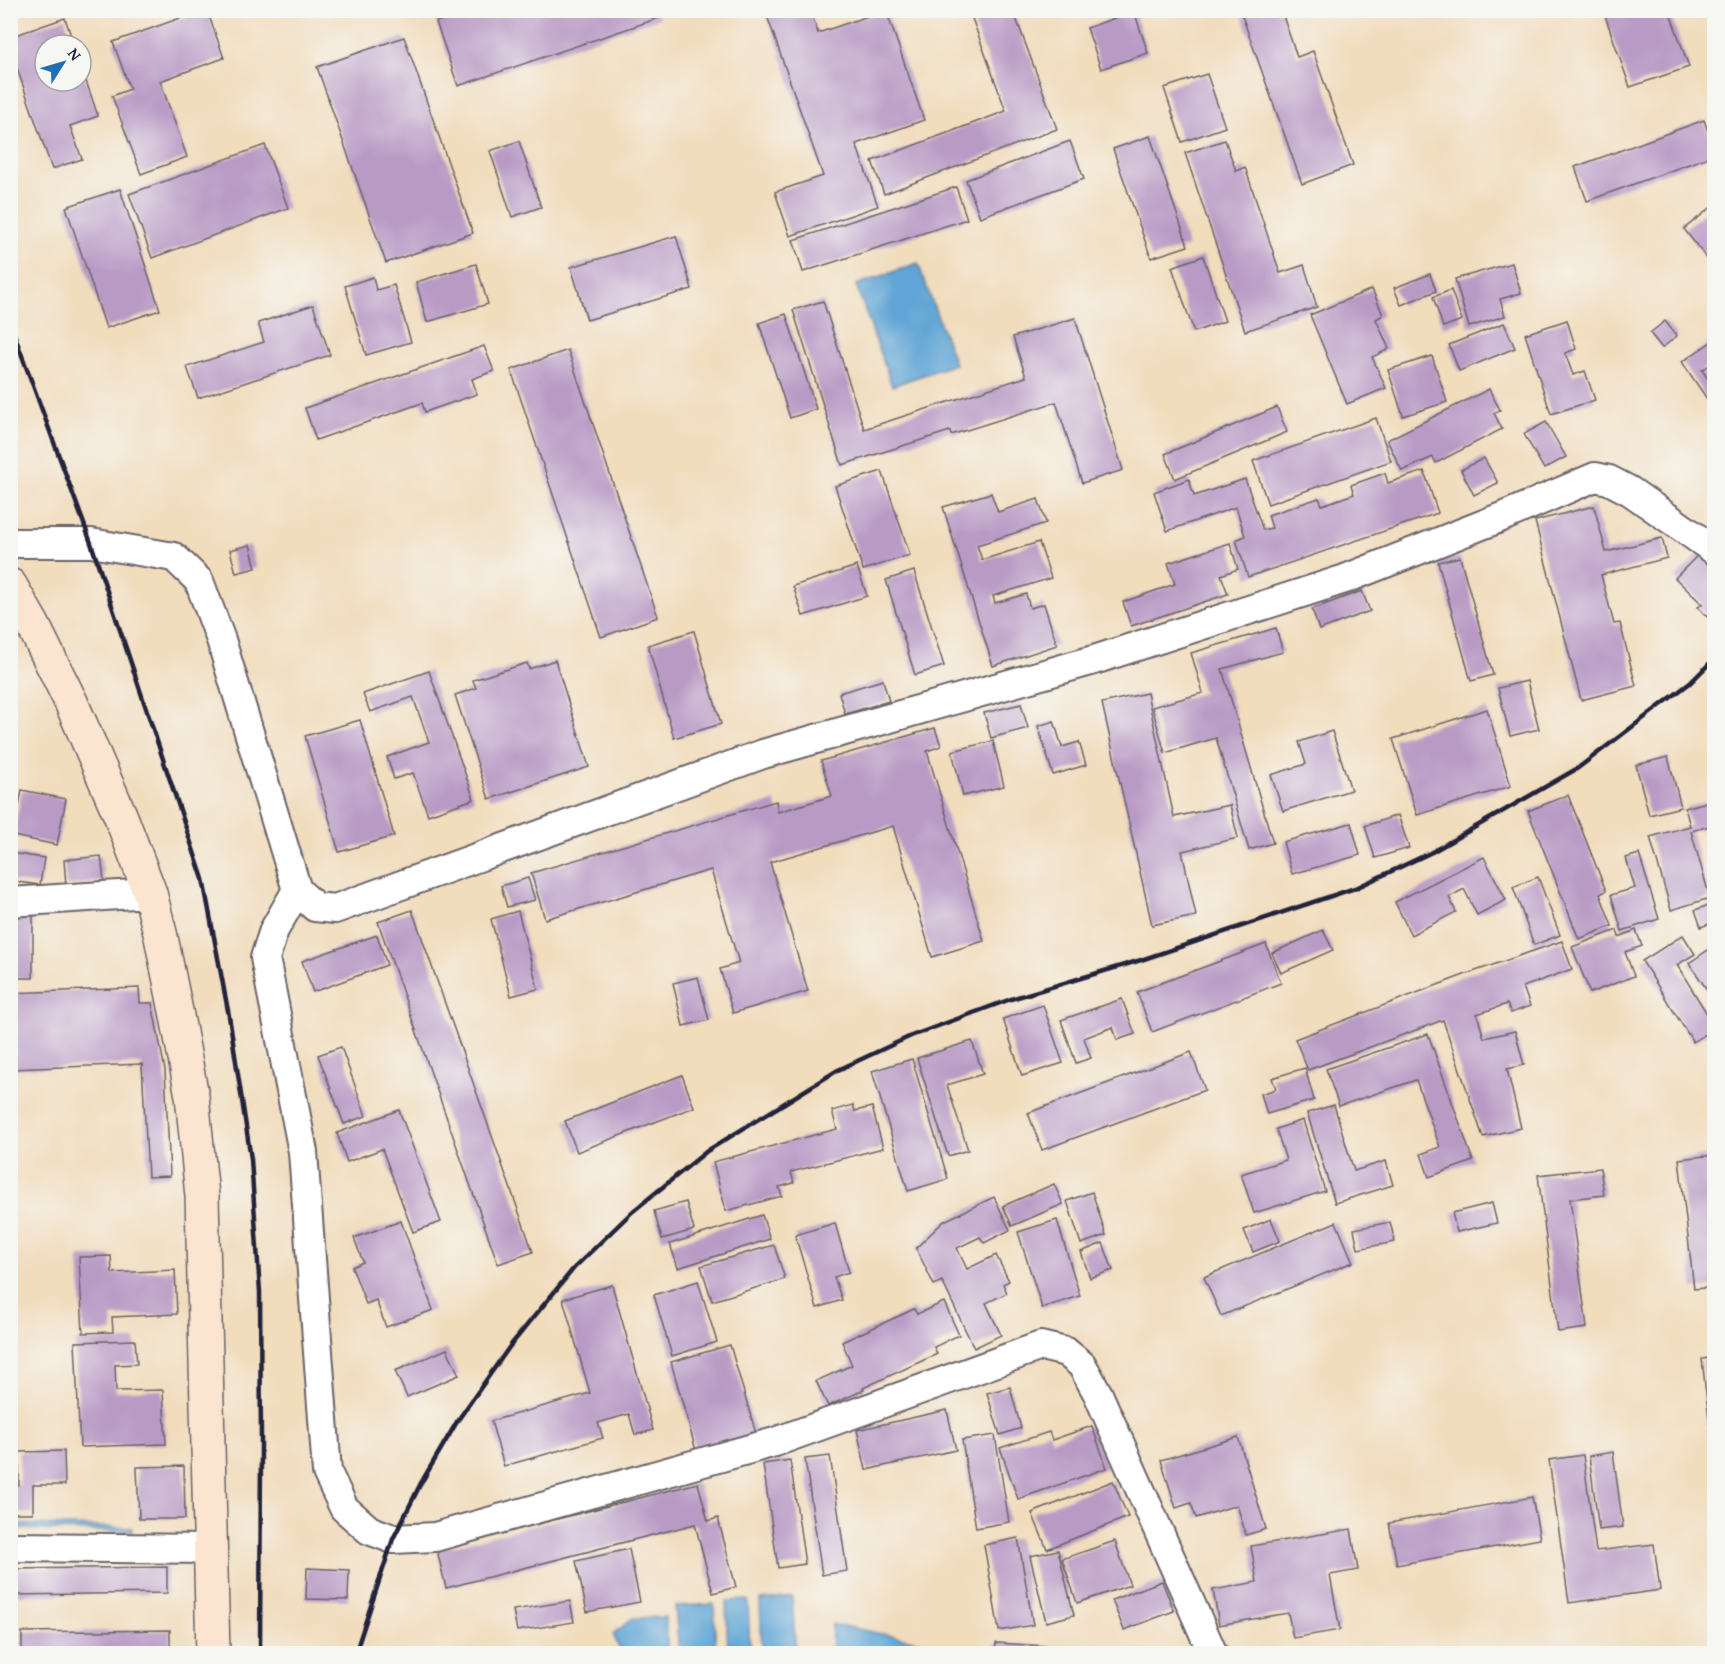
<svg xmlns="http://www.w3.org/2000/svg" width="1725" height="1664" font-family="'Gentium Book Plus',serif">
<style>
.water{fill:#60a5d5;stroke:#416488;stroke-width:1.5}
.building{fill:#b89ac5}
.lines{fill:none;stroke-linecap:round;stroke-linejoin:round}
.street-casing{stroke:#6a6368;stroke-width:32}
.secondary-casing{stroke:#6a6368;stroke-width:36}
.street{stroke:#fff;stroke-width:28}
.secondary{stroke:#fce5d0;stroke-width:33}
.rail{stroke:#22223b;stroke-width:4.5}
</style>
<rect width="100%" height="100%" fill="#f6f6f2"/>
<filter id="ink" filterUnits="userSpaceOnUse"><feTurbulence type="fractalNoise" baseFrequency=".0167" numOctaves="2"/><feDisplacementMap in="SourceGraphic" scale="12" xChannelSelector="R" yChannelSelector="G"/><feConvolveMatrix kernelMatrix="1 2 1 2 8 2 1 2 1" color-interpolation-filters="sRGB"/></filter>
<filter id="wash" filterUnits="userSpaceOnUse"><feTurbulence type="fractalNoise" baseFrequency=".008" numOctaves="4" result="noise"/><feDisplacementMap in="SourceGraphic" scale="24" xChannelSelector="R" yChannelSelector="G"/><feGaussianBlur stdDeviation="1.35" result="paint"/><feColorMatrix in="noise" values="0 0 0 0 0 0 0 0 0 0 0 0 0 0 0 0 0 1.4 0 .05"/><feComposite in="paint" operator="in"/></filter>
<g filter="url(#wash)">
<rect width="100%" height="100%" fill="#f1dcbc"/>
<g class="water">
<polygon points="918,263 955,364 892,386 856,285"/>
<polygon points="11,1524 132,1528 132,1532 11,1529"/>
<polygon points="792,1597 796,1653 762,1653 760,1600"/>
<polygon points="748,1600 750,1653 728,1653 726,1601"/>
<polygon points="714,1604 716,1653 679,1653 675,1606"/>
<polygon points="665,1617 668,1653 621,1653 613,1634 633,1618"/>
<polygon points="832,1624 929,1643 929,1653 831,1653"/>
</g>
<g id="blocks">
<g class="building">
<polygon points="203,10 207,10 224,58 160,81 187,157 141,174 112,96 130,89 113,42"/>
<polygon points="470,10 657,10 659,18 458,86 436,22"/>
<polygon points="765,10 810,10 818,33 886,10 924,120 856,144 878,206 790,236 775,192 823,176"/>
<polygon points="969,10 1013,10 1057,129 884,194 872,161 1006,111"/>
<polygon points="1240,10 1281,10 1297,57 1313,51 1353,165 1302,184"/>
<polygon points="1603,10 1669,10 1689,67 1630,87"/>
<polygon points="1134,11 1148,53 1101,69 1087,28"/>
<polygon points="65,18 74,45 45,45 45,81 81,81 81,66 98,116 70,126 82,159 52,169 10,48 10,37"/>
<polygon points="404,37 473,233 386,263 317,67"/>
<polygon points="1207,74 1225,127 1182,142 1164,88"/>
<polygon points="1704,120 1714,148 1714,155 1587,201 1575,167"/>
<polygon points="1150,136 1188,246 1151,258 1113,149"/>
<polygon points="1225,140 1236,171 1245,167 1280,273 1304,265 1317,307 1245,331 1185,153"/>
<polygon points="519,141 541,207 512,217 490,151"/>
<polygon points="1070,141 1084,179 980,217 966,180"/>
<polygon points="265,145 288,208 152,258 129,194"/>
<polygon points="956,187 967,219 803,272 793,240"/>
<polygon points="120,189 160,310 106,328 66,207"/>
<polygon points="1714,205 1714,268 1684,229"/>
<polygon points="676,236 692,289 587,320 571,267"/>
<polygon points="1203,256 1225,321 1194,332 1172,267"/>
<polygon points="1512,263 1521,293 1500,299 1505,316 1469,327 1455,279"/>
<polygon points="476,264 488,304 427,322 416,282"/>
<polygon points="1430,274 1436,291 1401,305 1394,288"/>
<polygon points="373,277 376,290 394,285 411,342 366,355 345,286"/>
<polygon points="1372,289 1383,315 1376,319 1389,349 1372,357 1386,388 1347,404 1310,315"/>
<polygon points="1451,290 1462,320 1443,327 1433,297"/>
<polygon points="823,301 864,429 1026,377 1013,337 1075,318 1123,470 1082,483 1056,402 951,435 950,431 842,465 793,310"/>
<polygon points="313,305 330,355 198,398 187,367 264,342 258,323"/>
<polygon points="786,314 816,409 790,418 759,323"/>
<polygon points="1567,320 1576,349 1565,353 1573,375 1585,371 1595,400 1551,414 1525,334"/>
<polygon points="1665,321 1677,336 1662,348 1650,333"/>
<polygon points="1504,323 1515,348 1459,371 1449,345"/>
<polygon points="1714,340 1714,362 1702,370 1714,388 1714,403 1711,405 1682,362"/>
<polygon points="484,346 494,371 472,379 477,394 425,412 422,403 316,440 305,408"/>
<polygon points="568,350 658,617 601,637 511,370"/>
<polygon points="1432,356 1447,402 1403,416 1388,370"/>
<polygon points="1489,389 1500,410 1494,413 1502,429 1436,463 1433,457 1402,471 1387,440"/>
<polygon points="1277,407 1287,432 1175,479 1165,454"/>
<polygon points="1376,418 1391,461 1268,504 1253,461"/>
<polygon points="1546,422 1566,457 1544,469 1524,434"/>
<polygon points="1484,458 1498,483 1474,495 1461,470"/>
<polygon points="882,471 910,555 863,570 835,486"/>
<polygon points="1424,471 1438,513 1248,577 1236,540 1245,536 1236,507 1167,531 1154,492 1189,479 1194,496 1245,479 1263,530 1272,528 1268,515 1319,498 1322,505 1354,494 1351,485 1385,473 1388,483"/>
<polygon points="991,493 998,512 1038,499 1046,523 977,545 982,560 1039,542 1051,578 993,596 995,603 1026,594 1030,608 1044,604 1057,645 993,666 943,507"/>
<polygon points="1594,506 1606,552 1662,538 1667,558 1601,575 1614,624 1620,623 1636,686 1581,700 1535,521"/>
<polygon points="1230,543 1238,569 1221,575 1228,594 1131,626 1123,602 1175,584 1168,563"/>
<polygon points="250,545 256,568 236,573 230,550"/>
<polygon points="1701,552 1714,566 1714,624 1698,607 1702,604 1675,578"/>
<polygon points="1460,557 1493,675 1471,681 1438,562"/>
<polygon points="857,566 867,596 803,616 793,586"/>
<polygon points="914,571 944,666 915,675 886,580"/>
<polygon points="1362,591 1370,611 1319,630 1312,609"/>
<polygon points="1276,628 1283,652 1222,669 1273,843 1249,850 1216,738 1165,753 1152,707 1203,693 1191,653"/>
<polygon points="694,631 721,724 674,738 648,645"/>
<polygon points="555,660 589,767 489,799 455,695 476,688 473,680 527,663 529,669"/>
<polygon points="429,671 474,799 428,815 413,773 394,779 387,757 429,742 413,697 370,712 363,694"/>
<polygon points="883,680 889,701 845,714 839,693"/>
<polygon points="1527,681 1539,729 1510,736 1498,688"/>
<polygon points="1147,693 1174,817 1230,805 1238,838 1182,851 1196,916 1152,925 1102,703"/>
<polygon points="1021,704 1028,728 991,738 984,713"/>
<polygon points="1487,709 1511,786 1417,815 1393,739"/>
<polygon points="360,720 394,836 339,852 305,736"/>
<polygon points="1054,721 1062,747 1079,742 1086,765 1053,775 1038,726"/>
<polygon points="935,728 941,746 927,751 984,941 932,957 893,826 770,862 808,991 733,1013 720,969 739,963 711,870 545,919 531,873 776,801 778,812 832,796 821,761"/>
<polygon points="1332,731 1351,790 1283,811 1271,775 1306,764 1299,742"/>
<polygon points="993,741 1004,786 963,796 952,751"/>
<polygon points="1668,757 1681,807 1649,815 1636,765"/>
<polygon points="22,790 66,799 57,845 13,836"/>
<polygon points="1568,795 1606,891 1600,894 1612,926 1579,939 1528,811"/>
<polygon points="1714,800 1714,825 1691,831 1710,898 1671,910 1650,837 1690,826 1685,808"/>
<polygon points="1398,815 1409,848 1375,858 1365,826"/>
<polygon points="1351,823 1360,855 1292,874 1283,842"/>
<polygon points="10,853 44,858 40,885 10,881"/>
<polygon points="1639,854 1659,919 1622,931 1611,895 1635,888 1626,858"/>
<polygon points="101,856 104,881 66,886 64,860"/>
<polygon points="1484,857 1506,900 1477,915 1464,889 1449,897 1456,912 1411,935 1395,902"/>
<polygon points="1538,877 1560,935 1534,945 1513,887"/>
<polygon points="528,878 535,900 507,907 501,886"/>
<polygon points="1714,903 1714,922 1701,927 1695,910"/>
<polygon points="412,910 533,1252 498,1264 378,922"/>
<polygon points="518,911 538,989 511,996 491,919"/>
<rect x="10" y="915" width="23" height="63"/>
<polygon points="1323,930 1333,950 1281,973 1272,953"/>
<polygon points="1617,930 1619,937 1636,930 1642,946 1625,952 1634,976 1590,993 1572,947"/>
<polygon points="377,935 387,965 313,992 302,961"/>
<polygon points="1683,935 1695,954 1677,965 1714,1025 1714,1029 1693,1042 1642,961"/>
<polygon points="1562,941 1572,969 1523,987 1530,1006 1511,1013 1507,1004 1477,1014 1484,1038 1515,1031 1524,1065 1507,1069 1521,1128 1483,1137 1443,1020 1308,1070 1295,1039 1464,975"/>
<polygon points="1266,944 1281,983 1152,1032 1137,992"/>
<polygon points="1714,946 1714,1000 1689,963"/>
<polygon points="698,977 709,1020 683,1026 673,983"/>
<polygon points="139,988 140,1003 152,1003 165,1070 170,1176 148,1177 142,1064 10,1069 10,993"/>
<polygon points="1122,999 1135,1034 1117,1040 1113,1027 1084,1038 1091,1058 1076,1063 1061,1020"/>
<polygon points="1043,1005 1063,1063 1022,1076 1003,1019"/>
<polygon points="1428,1034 1473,1161 1429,1177 1421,1154 1440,1147 1416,1080 1339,1106 1326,1069"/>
<polygon points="972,1041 983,1074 947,1085 968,1150 948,1156 917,1058"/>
<polygon points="341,1047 366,1116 344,1124 318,1055"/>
<polygon points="1191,1052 1205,1090 1042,1150 1028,1113"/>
<polygon points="912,1059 948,1179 908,1191 872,1071"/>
<polygon points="1305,1068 1314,1100 1267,1114 1261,1094 1276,1089 1272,1078"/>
<polygon points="682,1075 694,1107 577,1152 565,1121"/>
<polygon points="853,1105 855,1111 872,1107 883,1148 791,1172 794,1183 779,1187 782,1196 726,1211 713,1162 837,1129 832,1111"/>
<polygon points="1334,1105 1354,1171 1386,1161 1393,1185 1335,1203 1307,1113"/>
<polygon points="399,1110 441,1222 413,1232 382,1149 347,1162 337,1133"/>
<polygon points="1303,1120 1325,1191 1254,1213 1241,1174 1286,1160 1276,1129"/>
<polygon points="1714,1155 1714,1287 1694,1289 1679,1159"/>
<polygon points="1600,1168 1604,1195 1570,1199 1587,1328 1558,1332 1538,1175"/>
<polygon points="1054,1184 1063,1204 1012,1226 1003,1206"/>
<polygon points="1092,1192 1106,1235 1081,1244 1067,1201"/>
<polygon points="994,1197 1010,1230 984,1243 980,1237 957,1248 967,1269 996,1255 1009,1281 1003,1284 1007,1293 986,1303 1001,1335 974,1348 942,1281 934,1285 916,1248 944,1221"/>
<polygon points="686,1202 694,1230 662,1239 654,1211"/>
<polygon points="1492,1203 1497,1223 1457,1232 1452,1213"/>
<polygon points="762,1215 770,1239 678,1268 670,1244"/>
<polygon points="1271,1219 1280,1241 1253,1252 1244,1230"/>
<polygon points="1057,1220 1080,1296 1042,1308 1018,1232"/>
<polygon points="401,1221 433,1310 386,1327 376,1300 366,1304 352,1267 363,1262 354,1238"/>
<polygon points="1336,1222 1353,1262 1221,1316 1204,1277"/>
<polygon points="1390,1222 1395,1242 1358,1249 1354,1229"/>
<polygon points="835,1223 849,1272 834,1277 842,1300 817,1308 795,1235"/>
<polygon points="1103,1243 1113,1270 1090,1278 1081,1252"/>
<polygon points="774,1245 785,1279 712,1301 701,1266"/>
<polygon points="111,1256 112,1273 175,1270 177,1314 112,1317 113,1332 83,1333 79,1257"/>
<polygon points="698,1281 717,1342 672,1356 654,1295"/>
<polygon points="612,1285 653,1430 635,1435 629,1414 598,1423 603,1438 504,1466 491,1421 590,1393 563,1299"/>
<polygon points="944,1302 959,1335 934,1347 937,1354 863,1388 864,1390 828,1406 816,1381 852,1365 842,1342 914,1309 917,1314"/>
<polygon points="135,1340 137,1364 115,1365 116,1391 163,1390 166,1444 80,1447 75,1342"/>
<polygon points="730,1345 757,1437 697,1454 671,1362"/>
<polygon points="447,1349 459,1375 407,1397 395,1371"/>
<polygon points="1714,1357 1714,1454 1713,1454 1702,1359"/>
<polygon points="1010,1387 1021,1428 1000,1435 987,1393"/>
<polygon points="947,1410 956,1450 866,1470 857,1430"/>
<polygon points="1092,1426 1107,1468 1018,1499 1000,1448 1049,1432 1052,1440"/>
<polygon points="995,1435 1009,1522 976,1528 962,1440"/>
<polygon points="1238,1437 1266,1529 1246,1535 1237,1505 1196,1518 1191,1503 1176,1508 1161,1460"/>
<polygon points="64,1451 65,1485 33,1485 33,1513 10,1513 10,1485 19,1485 19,1452"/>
<polygon points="1613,1452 1623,1527 1599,1530 1589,1456"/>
<polygon points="1583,1455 1596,1551 1654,1544 1660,1590 1569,1603 1549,1460"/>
<polygon points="830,1456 847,1571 822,1575 805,1459"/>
<polygon points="790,1460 805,1564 778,1568 763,1464"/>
<polygon points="184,1466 185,1519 139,1519 137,1467"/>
<polygon points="1113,1481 1128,1517 1047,1549 1032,1513"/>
<polygon points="698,1483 708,1521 718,1518 736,1587 713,1593 695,1524 446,1588 437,1550"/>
<polygon points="1532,1497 1540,1539 1397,1565 1389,1523"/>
<polygon points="1351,1529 1358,1570 1330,1575 1340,1630 1293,1638 1288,1613 1219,1625 1213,1590 1257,1582 1251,1546"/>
<polygon points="1018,1538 1033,1625 999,1631 984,1545"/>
<polygon points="1115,1541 1130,1585 1077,1603 1062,1559"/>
<polygon points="629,1549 640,1602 587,1612 576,1561"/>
<polygon points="1058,1550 1074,1615 1046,1622 1030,1556"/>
<polygon points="167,1567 167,1593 10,1595 10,1569"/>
<polygon points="307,1568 349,1570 348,1600 306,1599"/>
<polygon points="1162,1581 1174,1611 1124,1630 1112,1600"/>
<polygon points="570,1601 574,1622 517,1631 513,1610"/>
<polygon points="170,1630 170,1653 22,1653 22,1632"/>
<polygon points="996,1643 1148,1652 1148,1653 995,1653"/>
</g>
</g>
</g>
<g filter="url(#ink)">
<use href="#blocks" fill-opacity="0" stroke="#6a6368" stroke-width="1.5"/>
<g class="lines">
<defs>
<g id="street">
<polyline points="10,543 91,543 174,557 199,581 221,640 297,890 315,907 335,909 763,754 1094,660 1345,579 1502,517 1595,477 1609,480 1630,491 1714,550"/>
<polyline points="297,890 274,930 265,958 303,1152 327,1472 344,1508 369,1530 393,1539 435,1537 775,1442 1041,1346 1066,1352 1082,1365 1098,1394 1213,1654"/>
<polyline points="10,902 150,893"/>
<polyline points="10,1547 210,1549"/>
</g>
<polyline id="secondary" points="10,585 33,625 71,702 121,817 150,893 161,937 177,1016 192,1096 202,1196 213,1654"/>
</defs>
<use href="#street" class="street-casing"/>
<use href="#secondary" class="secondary-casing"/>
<use href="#street" class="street"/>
<use href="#secondary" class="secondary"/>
<g class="rail">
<polyline points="10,323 91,543 203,879 229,1016 251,1159 260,1292 261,1443 260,1654"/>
<polyline points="355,1654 393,1539 421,1483 458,1420 510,1346 574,1268 632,1212 707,1151 838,1070 911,1036 1011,999 1141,960 1358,887 1432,852 1578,768 1690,683 1714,659"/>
</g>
</g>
</g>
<rect width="1725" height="1664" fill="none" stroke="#f6f6f2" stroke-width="36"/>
<g transform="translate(63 63) rotate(53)"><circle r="28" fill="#f6f6f2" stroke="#a1a1a9" stroke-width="1.5"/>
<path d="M0-4.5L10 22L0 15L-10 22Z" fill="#1f6fb2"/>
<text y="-9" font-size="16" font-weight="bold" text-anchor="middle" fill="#22223b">N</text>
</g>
</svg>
